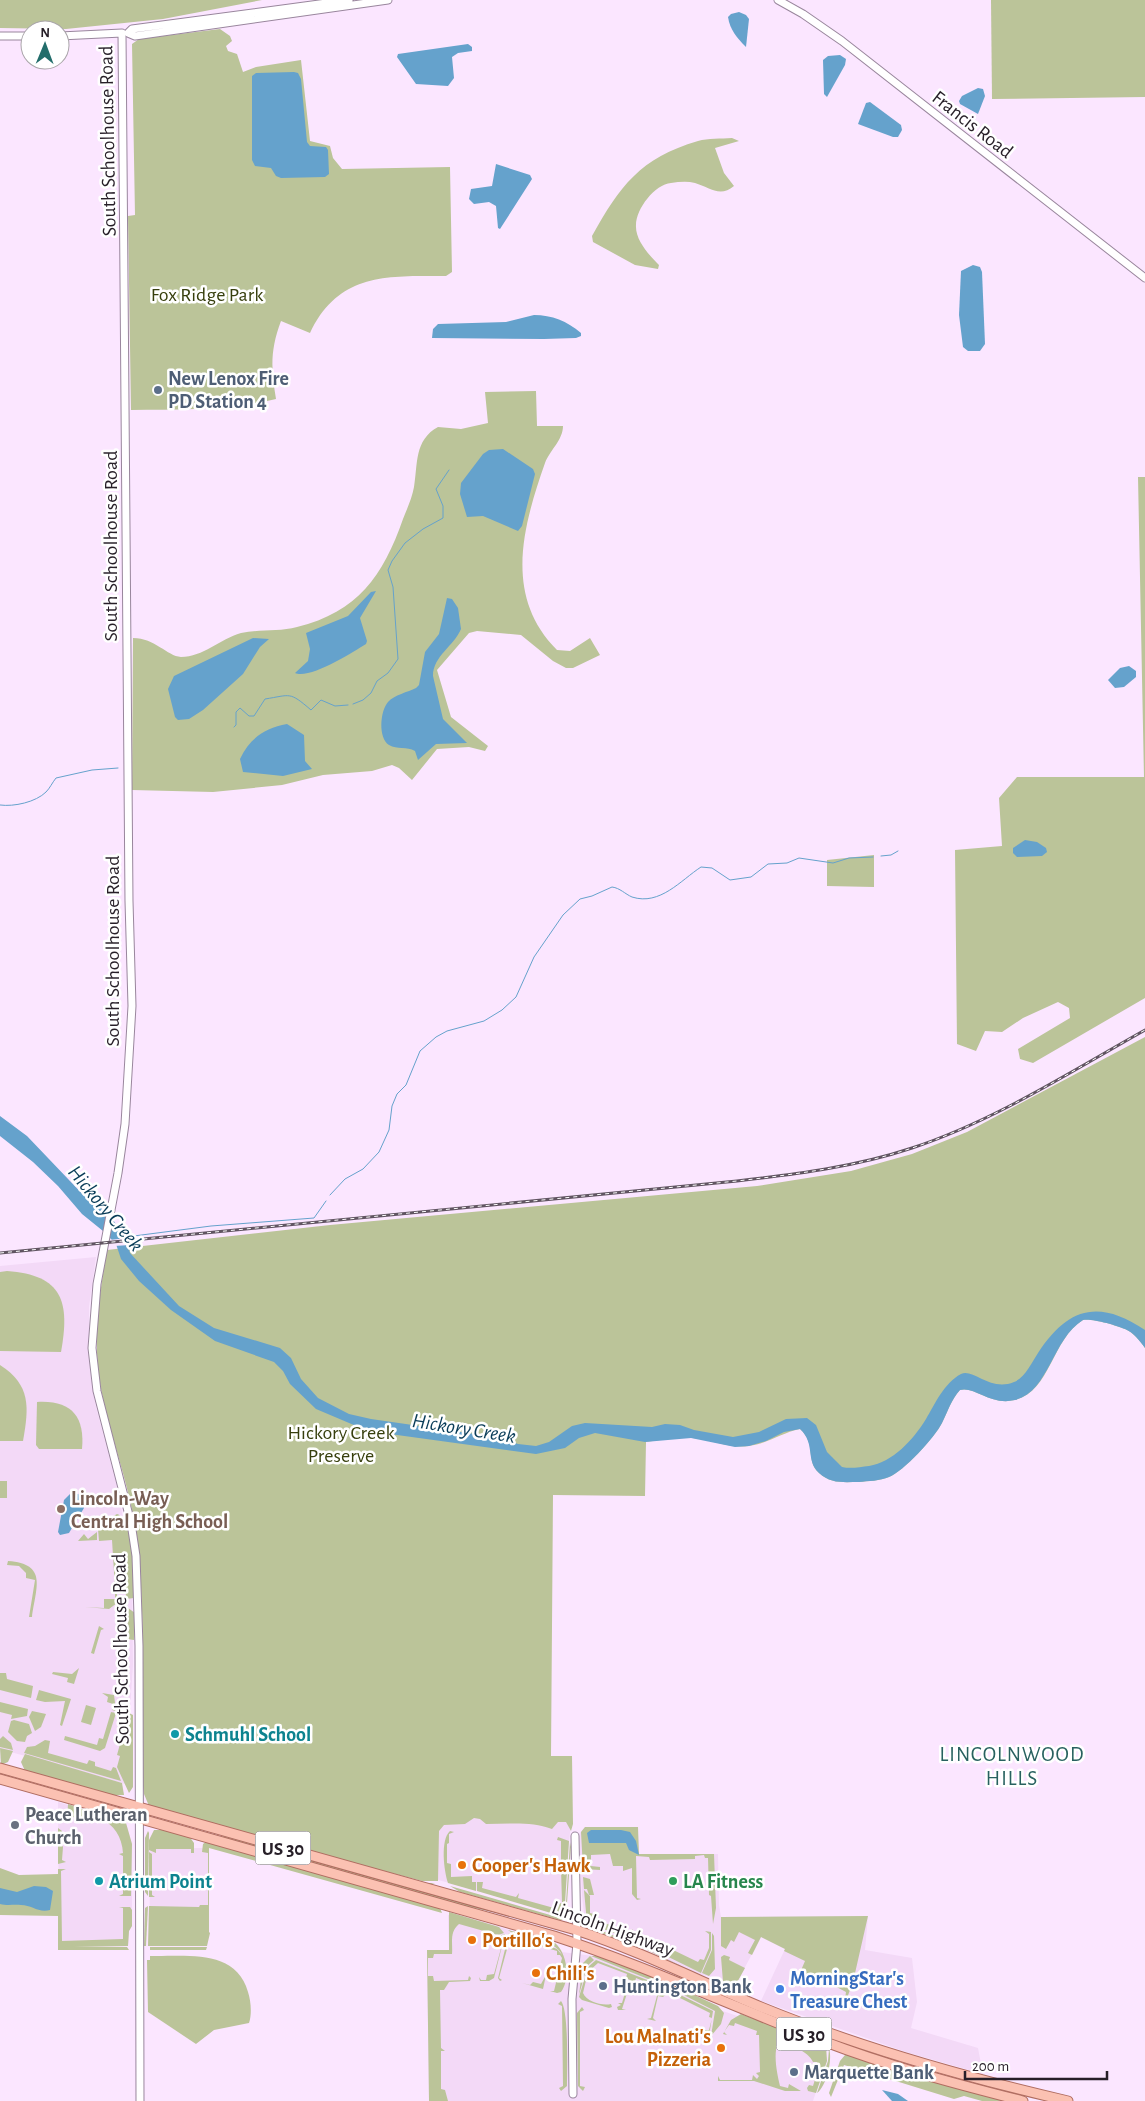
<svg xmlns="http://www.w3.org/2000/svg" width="1145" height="2101" font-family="'Alegreya Sans',sans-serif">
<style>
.built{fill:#f3d9f7}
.green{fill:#bbc499}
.water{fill:#65a2cc}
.pier{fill:#fbe6ff}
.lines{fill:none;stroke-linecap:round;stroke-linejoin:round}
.stream{stroke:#65a2cc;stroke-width:1}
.minor-casing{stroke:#99869d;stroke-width:9}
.major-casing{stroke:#b06d61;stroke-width:11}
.minor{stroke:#fff;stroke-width:7}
.major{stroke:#fbc1b2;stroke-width:9}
.rail-casing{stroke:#605461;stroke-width:3}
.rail{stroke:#fff;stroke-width:1;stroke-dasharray:4;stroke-linecap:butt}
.service-dot{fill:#5c6f8a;stroke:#fff;stroke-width:2}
.education-dot{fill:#8d6e63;stroke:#fff;stroke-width:2}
.culture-dot{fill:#0f9aa8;stroke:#fff;stroke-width:2}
.worship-dot{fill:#6b7280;stroke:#fff;stroke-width:2}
.food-dot{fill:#e8710a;stroke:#fff;stroke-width:2}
.leisure-dot{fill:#2e9e5b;stroke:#fff;stroke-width:2}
.shop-dot{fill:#3f7fe0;stroke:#fff;stroke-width:2}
.labels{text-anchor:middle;stroke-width:5;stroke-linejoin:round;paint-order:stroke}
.shield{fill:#fff;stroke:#686268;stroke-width:1}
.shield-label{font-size:19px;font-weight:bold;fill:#271f28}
.street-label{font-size:20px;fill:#271f28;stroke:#fff}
.park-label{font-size:20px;fill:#373f0d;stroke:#fff}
.service-label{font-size:20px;font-weight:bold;fill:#4e5e75;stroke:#fff;text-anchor:start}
.education-label{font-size:20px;font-weight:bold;fill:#785e54;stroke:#fff;text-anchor:start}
.culture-label{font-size:20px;font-weight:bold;fill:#0d838f;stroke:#fff;text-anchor:start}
.worship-label{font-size:20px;font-weight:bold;fill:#5b616d;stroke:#fff;text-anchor:start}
.food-label{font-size:20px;font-weight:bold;fill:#c56008;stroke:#fff;text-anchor:start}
.leisure-label{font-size:20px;font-weight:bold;fill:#27864d;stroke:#fff;text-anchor:start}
.shop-label{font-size:20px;font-weight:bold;fill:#366cbe;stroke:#fff;text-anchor:start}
.water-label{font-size:21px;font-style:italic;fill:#093c58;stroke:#fff}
.neighbourhood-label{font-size:21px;letter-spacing:1px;fill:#286160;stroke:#fff}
</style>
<rect width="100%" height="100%" fill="#fbe6ff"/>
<g class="built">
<polygon points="96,1257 89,1307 89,1361 95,1403 119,1495 132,1572 133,1665 125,1784 0,1749 0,1266"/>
<polygon points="572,1756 571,1824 561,1913 427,1877 425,1757"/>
<polygon points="58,1802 126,1823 132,1844 132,1926 129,1931 128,1946 59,1946"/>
<polygon points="585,1827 639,1854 718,1854 719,1905 721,1917 868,1916 865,1950 912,1958 917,2002 911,2028 978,2048 983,2074 906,2052 761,2001 785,1949 761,1937 734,1988 709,1976 696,1974 645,1949 590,1929 585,1922 582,1896 579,1834"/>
<polygon points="149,1848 209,1848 209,1932 150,1932"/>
<polygon points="448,1915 483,1922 554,1944 562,1952 601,1957 720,2010 769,2027 825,2058 826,2061 813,2101 429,2101 427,1950 449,1950"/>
</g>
<g class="green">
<polygon points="0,0 262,0 163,19 66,29 0,28"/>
<polygon points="991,0 1145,0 1145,97 992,99"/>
<path d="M 220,29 L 230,36 L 232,41 L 226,46 L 228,51 L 237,54 L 243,72 L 256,67 L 301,60 L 310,141 L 330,146 L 333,158 L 342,169 L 450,167 L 452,272 L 446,276 C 388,276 339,272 310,333 L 281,321 C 270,350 271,369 276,399 C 226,411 182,409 131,410 L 128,216 L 135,215 L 132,44 L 139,39 Z"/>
<path d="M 732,138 L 739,141 L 715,148 L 724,173 L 734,186 C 720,198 709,187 695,183 C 687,181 679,182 671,183 C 655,184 636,209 636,225 C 635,240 649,255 659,265 L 658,269 L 635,265 L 593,242 L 592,236 C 620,186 640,158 698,141 C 708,138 721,139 732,138 Z"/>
<path d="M 536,391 L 537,426 L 563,426 C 563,440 550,450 545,463 C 523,526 503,596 557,650 L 570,651 L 590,638 L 600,655 L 573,668 L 566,668 L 553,661 L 521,635 L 477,631 L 469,633 L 437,670 L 451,717 L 488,746 L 485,751 L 469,747 L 437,749 L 412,780 L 399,768 L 392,765 L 372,771 L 323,775 L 282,785 L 213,792 L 132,790 L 133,638 C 155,638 167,656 181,657 C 203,657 220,639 241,633 C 259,629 279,632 297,627 C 358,612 383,576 403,519 C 407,509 412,498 414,487 C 418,464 414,440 438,427 L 461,429 L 488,423 L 485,392 Z"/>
<polygon points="1138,477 1145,477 1145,998 1033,1063 1020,1059 1018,1049 1070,1018 1069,1008 1058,1002 1023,1018 1002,1032 985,1031 976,1051 957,1044 955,850 1002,846 999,798 1017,777 1144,777"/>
<polygon points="874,855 874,887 827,886 827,860"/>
<path d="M 1145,1037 L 1145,1348 C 1140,1341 1133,1332 1125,1329 C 1116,1325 1091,1318 1083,1320 C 1052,1339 1050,1392 1015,1400 C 990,1406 975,1386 960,1390 C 951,1400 948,1411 942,1423 C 935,1437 903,1472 889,1477 C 880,1481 868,1481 859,1482 C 843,1482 831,1484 819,1473 C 805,1460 817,1444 800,1429 C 781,1433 767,1444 749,1446 C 728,1449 711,1439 692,1438 C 677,1437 661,1440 646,1442 L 645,1496 L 553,1495 L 551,1756 L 572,1756 L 573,1824 L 571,1831 L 566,1822 L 558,1822 L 552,1829 C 531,1821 509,1824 486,1824 L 480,1819 L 474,1818 L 465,1824 L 444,1825 L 439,1831 L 438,1881 L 422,1881 L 327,1856 L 423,1883 L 435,1883 L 428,1885 L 149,1806 L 144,1794 L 142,1778 C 142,1701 146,1615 137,1540 C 131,1488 111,1440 101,1389 C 92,1341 99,1297 107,1250 L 330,1225 L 757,1186 L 851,1171 L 912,1154 L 967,1132 Z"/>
<path d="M 7,1271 C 63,1275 70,1302 61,1352 L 0,1351 L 0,1272 Z"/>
<path d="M 0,1365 C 31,1385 29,1407 23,1441 L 0,1441 Z"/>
<path d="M 37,1402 C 71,1400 85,1416 82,1449 L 39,1449 L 36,1445 Z"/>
<rect x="0" y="1481" width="7" height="17"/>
<path d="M 117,1514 C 134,1519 134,1581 134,1598 L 126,1599 L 125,1569 L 116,1570 L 115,1588 L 112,1540 L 99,1541 L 98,1529 L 108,1524 L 106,1520 Z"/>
<polygon points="97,1532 97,1540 78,1541 84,1534 88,1539"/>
<path d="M 8,1561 C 48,1564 36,1587 32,1617 L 29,1617 L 35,1580 L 26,1578 L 26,1573 L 19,1566 L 7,1565 Z"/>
<polygon points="115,1592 117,1592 117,1603 109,1609 85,1607 104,1608 104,1599 115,1599"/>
<polygon points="128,1608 135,1613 134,1640 127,1639"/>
<polygon points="99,1626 104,1629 101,1630 94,1654 91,1653"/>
<polygon points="79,1668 74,1684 67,1682 68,1678 52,1674 53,1672 72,1674"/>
<polygon points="0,1673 6,1673 7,1679 33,1686 31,1698 0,1690"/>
<polygon points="39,1690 71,1699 62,1726 60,1725 65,1701 45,1702 36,1700"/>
<polygon points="102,1693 114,1695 116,1711 112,1710 113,1704 107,1702 108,1697"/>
<polygon points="0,1702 28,1709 27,1716 11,1719 12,1715 0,1712"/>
<polygon points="86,1705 96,1708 91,1725 81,1722"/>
<polygon points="32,1711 46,1714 41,1727 35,1731 29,1717"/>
<polygon points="111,1712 116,1713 105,1748 100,1751 64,1740 65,1736 97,1745 99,1738 103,1739"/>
<polygon points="129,1713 133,1715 133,1787 129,1793 117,1767 120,1756 117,1755 120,1744 116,1742 124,1717"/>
<polygon points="14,1720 29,1724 32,1733 27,1736 25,1742 17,1741 8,1732 11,1721"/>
<polygon points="3,1736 11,1743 13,1750 0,1747 0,1739"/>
<polygon points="45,1740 50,1741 48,1753 87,1764 89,1760 95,1762 95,1766 111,1771 113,1767 116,1768 121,1781 24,1753 27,1747 35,1746"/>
<polygon points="0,1748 13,1751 8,1762 1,1765"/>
<polygon points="25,1754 122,1783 124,1795 113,1795 25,1771 21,1762"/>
<path d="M 68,1804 L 126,1823 L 132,1844 L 131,1896 L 119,1896 L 123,1894 L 123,1856 L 119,1854 L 123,1853 C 122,1837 114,1824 99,1818 L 96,1822 L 97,1818 L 68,1817 L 67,1821 Z"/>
<polygon points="585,1827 638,1827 639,1854 714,1854 716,1908 713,1924 711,1896 709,1895 708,1858 705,1858 704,1855 695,1856 695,1859 650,1860 649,1857 636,1856 637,1898 641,1899 637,1900 632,1894 632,1868 623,1871 623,1866 613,1866 610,1854 591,1855 591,1866 600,1867 600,1870 583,1869 581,1832"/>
<polygon points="58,1828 62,1831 59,1840 63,1847 62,1860 66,1862 58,1864"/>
<polygon points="154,1830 167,1830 189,1836 194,1843 194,1853 191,1853 191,1849 156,1849 156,1853 149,1850 149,1840"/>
<polygon points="148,1831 149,1833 148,1896 145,1892 145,1838"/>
<path d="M 450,1831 L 454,1832 L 449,1834 L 449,1843 L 447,1844 L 447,1863 L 451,1864 L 451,1877 L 472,1876 L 472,1882 L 476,1882 L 476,1891 L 448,1883 C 444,1871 440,1840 450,1831 Z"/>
<polygon points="223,1836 498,1912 498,1913 441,1901 222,1838"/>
<polygon points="558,1837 569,1841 565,1903 561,1916 477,1891 477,1882 483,1882 482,1888 516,1897 519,1893 518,1898 554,1908 556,1904 562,1903 561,1868 557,1867 561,1866 561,1841 557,1840"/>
<polygon points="207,1841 440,1908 442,1913 209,1848 209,1932 210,1933 207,1946 148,1946 149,1906 199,1907 200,1905 208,1905 208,1881 204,1880 208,1879 208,1853 202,1852 203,1844"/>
<polygon points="570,1842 571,1847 566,1917 563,1917 566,1903"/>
<polygon points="149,1852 152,1854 152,1895 155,1897 149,1897"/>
<polygon points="0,1868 19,1875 58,1874 58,1869 66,1869 61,1871 62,1941 123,1939 123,1908 119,1907 130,1907 132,1910 132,1926 129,1931 128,1946 74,1947 127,1947 129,1950 58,1950 58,1916 0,1915"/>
<polygon points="583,1877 590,1879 594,1895 589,1895 587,1889 584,1889"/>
<polygon points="450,1886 564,1919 560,1920 460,1892"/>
<polygon points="584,1890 590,1896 590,1913 594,1914 593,1919 630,1932 633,1929 632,1933 666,1947 669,1944 669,1948 698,1962 700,1959 704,1960 709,1948 709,1934 705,1931 711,1932 711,1950 701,1973 638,1942 587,1923"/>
<polygon points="148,1906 146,1946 144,1946 145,1908"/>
<path d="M 449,1912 L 499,1927 L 504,1933 L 498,1935 L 459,1924 C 449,1932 453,1944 452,1954 L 434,1954 L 433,1958 L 428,1958 L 428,1976 L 433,1976 L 434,1981 L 468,1980 L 469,1976 L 471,1978 L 470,1981 L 449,1982 L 444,1990 L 440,1990 L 441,2048 L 445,2051 L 441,2051 L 441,2089 L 445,2090 L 448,2101 L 429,2101 L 427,1950 L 449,1950 Z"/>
<polygon points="868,1916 853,1982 844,2006 846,1992 829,1983 826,1987 810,1981 811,1976 807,1975 805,1979 799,1975 805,1961 784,1951 785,1949 761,1937 752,1955 748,1953 755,1940 739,1932 734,1942 731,1940 726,1949 721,1946 721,1917"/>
<path d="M 508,1930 L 555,1943 C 567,1953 571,1979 561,1992 L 557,1993 L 550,1991 L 554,1991 L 562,1958 L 560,1955 L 557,1955 L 557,1951 L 547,1948 L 547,1945 L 557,1949 L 562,1955 C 554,1937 522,1941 508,1930 Z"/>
<polygon points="599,1930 634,1943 704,1977 645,1949 599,1932"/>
<polygon points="509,1933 546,1944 545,1947 516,1939 514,1943 509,1942 499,1978 502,1980 500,1981 498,1978"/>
<polygon points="712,1933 714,1936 715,1969 709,1976 702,1973 712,1950"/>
<polygon points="505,1934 494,1978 489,1981 480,1981 479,1977 481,1980 486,1980 487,1975 494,1974 503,1941 503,1937 499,1936"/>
<polygon points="150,1947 207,1947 206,1950 150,1950"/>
<polygon points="724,1955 730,1957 729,1960 745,1968 734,1988 723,1982 721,1957"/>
<path d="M 150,1956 C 184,1957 236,1948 248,1992 C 251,2001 252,2014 249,2023 L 214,2030 L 196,2044 L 148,2012 L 147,1960 L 150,1960 Z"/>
<polygon points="590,1956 594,1960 587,1966 579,1995 583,1963"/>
<polygon points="591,1956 601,1956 634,1967 718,2006 724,2013 721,2024 711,2036 715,2011 668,1987"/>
<path d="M 596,1960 L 660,1985 L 713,2011 L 709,2036 L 705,2036 L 705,2030 L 709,2030 L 712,2018 L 709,2017 L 710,2013 L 668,1992 L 663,1997 L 658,1996 L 653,2018 L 656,2021 L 647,2019 L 651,2018 L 658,1992 L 656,1991 L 657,1987 L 636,1978 L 635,1982 L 631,1981 L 622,2009 L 626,2010 L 618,2010 L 617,2007 L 621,2005 L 618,2003 L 622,2003 L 627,1986 L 624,1983 L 628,1984 L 630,1980 L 626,1978 L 627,1974 L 598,1963 L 588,1972 L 583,1993 C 587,2002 602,2006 611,2004 L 612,2007 L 609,2008 L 582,2000 L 579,1997 L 588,1967 Z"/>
<polygon points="546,1975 543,1989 522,1983 530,1985 533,1982 541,1984"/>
<path d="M 561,2001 C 569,2011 567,2070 567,2086 L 561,2091 L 559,2088 L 563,2086 L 562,2006 L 558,2004 Z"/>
<polygon points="582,2007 584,2010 580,2012 580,2086 585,2087 583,2091 578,2086 577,2013"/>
<path d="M 741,2014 L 826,2046 L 827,2061 L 816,2093 L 808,2091 L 807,2088 L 809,2085 L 813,2086 L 817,2073 L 817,2062 L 813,2062 C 808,2051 790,2044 778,2043 C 773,2054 777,2074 780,2086 L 788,2088 L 789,2084 L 801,2091 L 785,2091 L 754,2081 L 718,2081 L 718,2076 L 720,2080 L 752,2080 L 753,2075 L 757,2079 L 759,2076 L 756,2073 L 760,2072 L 759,2035 L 756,2035 L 757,2031 L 735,2023 L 734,2026 L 729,2025 L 724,2032 L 727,2035 L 723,2034 L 731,2020 Z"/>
<path d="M 829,2049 C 833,2059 826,2087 817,2093 L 828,2061 Z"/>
<polygon points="845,2055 851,2055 1007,2101 982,2101 964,2096 954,2099 844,2065 831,2097 829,2093 840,2061"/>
</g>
<g class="water">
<path d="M 739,12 L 746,15 L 749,19 L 746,47 C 737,38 730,30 728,17 L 731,14 Z"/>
<polygon points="468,44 472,47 472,51 458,53 452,57 454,78 448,86 416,84 397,57 398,54"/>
<polygon points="840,55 846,59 845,65 827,97 824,94 823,60 828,56"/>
<polygon points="294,72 298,73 301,79 307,142 310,146 326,147 328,150 329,174 325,177 281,178 276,176 271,168 255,166 252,160 252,76 256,73"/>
<polygon points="978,88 983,89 985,96 978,114 960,104 959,101 962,96"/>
<polygon points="870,102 901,125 902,130 898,137 893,137 858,124 866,103"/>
<polygon points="496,164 530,175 532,179 500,229 498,228 496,206 489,202 474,204 469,199 471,189 492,186"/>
<polygon points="973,265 980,267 982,272 985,344 980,351 968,351 963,347 959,315 961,271"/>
<path d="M 534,315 C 552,315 567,321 581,333 L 581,336 L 576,338 L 544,339 L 432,338 L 433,329 L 438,324 L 506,322 Z"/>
<polygon points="503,449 533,469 535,474 522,526 518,531 483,516 467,517 460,494 461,483 483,454 489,450"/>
<path d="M 376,591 L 360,618 L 367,641 L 366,644 C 353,652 309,680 295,673 L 308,661 L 310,649 L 306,633 L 348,616 L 371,592 Z"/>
<path d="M 447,598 L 452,599 L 458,608 L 461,629 C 454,646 433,656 433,676 L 443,719 L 467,743 L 436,744 L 418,760 L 415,751 C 407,746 397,750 389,745 C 378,738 380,711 388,702 C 394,695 408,692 416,688 L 419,685 L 425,652 L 439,634 Z"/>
<polygon points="253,638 269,639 260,647 243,674 203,710 189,719 178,720 175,717 168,689 174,676"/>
<polygon points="1129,666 1136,671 1136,677 1124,687 1115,688 1108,680 1120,668"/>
<path d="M 287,724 L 304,735 L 305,761 L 312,769 L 283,776 L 243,772 L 240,759 C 250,738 265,728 287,724 Z"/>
<polygon points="1025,840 1037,842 1046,848 1047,852 1042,856 1017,857 1013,853 1013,848"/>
<path d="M 0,1116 L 27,1136 L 90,1202 L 106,1211 L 126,1237 L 130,1253 L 179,1306 L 214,1328 L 280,1348 L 291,1358 L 301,1379 L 318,1398 L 349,1414 L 371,1419 L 503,1438 L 518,1444 L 536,1446 L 549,1442 L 572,1426 L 585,1423 L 652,1427 L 665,1424 L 680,1425 L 694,1430 L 733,1437 L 759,1432 L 786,1419 L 807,1418 L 816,1425 L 827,1452 L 842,1467 C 851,1469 860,1467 869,1466 C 893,1462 913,1440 926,1419 C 935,1404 944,1383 961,1374 C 973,1368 990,1392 1014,1382 C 1025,1378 1032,1362 1038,1353 C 1068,1307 1099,1299 1145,1330 L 1145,1348 C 1140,1341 1133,1332 1125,1329 C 1116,1325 1091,1318 1083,1320 C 1052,1339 1049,1392 1015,1400 C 990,1406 975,1386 960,1390 C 951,1400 948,1411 942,1423 C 935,1437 903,1472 889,1477 C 880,1481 868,1481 859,1482 C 843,1482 831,1484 819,1473 C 805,1460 816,1444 800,1429 L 784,1432 L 766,1441 L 749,1446 L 735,1447 L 691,1438 L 645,1442 L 595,1433 L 579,1438 L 565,1448 L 536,1454 L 368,1431 L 316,1409 L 290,1384 L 283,1371 L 274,1362 L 215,1341 L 171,1310 L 139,1281 L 121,1259 L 116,1244 L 103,1231 L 82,1214 L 58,1186 L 33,1162 L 0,1136 Z"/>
<polygon points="71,1493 78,1494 85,1500 84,1508 69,1533 60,1535 58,1532 64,1500"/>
<polygon points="591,1830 621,1830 630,1832 636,1841 639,1855 629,1850 626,1843 589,1843 587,1833"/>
<path d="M 34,1886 L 46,1887 L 53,1891 L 50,1910 C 38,1913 32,1905 21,1905 C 14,1904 8,1906 0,1904 L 0,1888 L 17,1892 Z"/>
<polygon points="882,2090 898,2094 908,2101 892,2101"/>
</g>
<polygon class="pier" points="108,1209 113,1218 109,1240 128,1238 130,1245 114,1246 103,1234"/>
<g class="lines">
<g class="stream">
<polyline points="353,704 363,700 371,693 377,681 388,673 398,659 393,587 388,570 392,561 405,543 423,529 443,518 443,506 436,489 449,470"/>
<path d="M 234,727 L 236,725 L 236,712 L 240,708 L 249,716 L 254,716 L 265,699 C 291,695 289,691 311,710 L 321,700 L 335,706 L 348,705"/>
<path d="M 0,805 C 14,807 36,802 46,792 C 50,788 52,783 56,778 L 92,770 L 118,768"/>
<polyline points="881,856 891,855 898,851"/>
<path d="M 330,1195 L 345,1179 L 363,1169 L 379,1152 L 389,1130 L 392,1106 L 397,1094 L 406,1085 L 420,1051 L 436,1037 L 447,1031 L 484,1021 L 502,1010 L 516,997 L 534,957 L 563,915 L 580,899 L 592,896 L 612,887 C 620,888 625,894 632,897 C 660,906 681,880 701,867 L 712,868 L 730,880 L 751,877 L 768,864 L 787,863 L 799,858 L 833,863 L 849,858 L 873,857"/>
<polyline points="126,1237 211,1226 314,1218 326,1201"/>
</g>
<defs>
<g id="minor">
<polyline points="349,0 132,29 128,33 135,36 388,0"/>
<polyline points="778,0 803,14 842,41 1145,278"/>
<polyline points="0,36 30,36"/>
<polyline points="60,36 122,33 129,901 132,1006 125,1124 118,1173 97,1284 92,1348 97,1391 131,1523 136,1556 139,1646 140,2101"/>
<polyline points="573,2094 572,1999 577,1943 575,1836"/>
</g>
<g id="major">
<path d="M 0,1768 L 576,1930 C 640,1951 699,1981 761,2007 C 861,2048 964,2077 1068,2101"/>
<path d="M 0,1779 L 554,1936 C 646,1966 733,2007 823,2041 C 888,2066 956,2084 1023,2101"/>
</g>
</defs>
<use href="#minor" class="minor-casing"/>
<use href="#major" class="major-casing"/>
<use href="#minor" class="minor"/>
<use href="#major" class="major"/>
<defs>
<path id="rail" d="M 0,1253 L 737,1181 C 797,1174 855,1167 912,1148 C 994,1121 1070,1072 1145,1030"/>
</defs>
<use href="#rail" class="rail-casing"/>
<use href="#rail" class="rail"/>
</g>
<g class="service-dot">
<circle cx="158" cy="390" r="5"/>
<circle cx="603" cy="1986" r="5"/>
<circle cx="794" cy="2072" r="5"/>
</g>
<circle class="education-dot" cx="61" cy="1509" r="5"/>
<g class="culture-dot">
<circle cx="175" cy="1734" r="5"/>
<circle cx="99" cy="1881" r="5"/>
</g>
<circle class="worship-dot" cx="15" cy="1825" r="5"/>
<g class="food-dot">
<circle cx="462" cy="1865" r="5"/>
<circle cx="472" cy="1940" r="5"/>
<circle cx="536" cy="1973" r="5"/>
<circle cx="721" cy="2048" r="5"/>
</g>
<circle class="leisure-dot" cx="673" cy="1881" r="5"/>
<circle class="shop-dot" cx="780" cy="1989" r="5"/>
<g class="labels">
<g class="shield">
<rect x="255.5" y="1831.5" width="55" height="33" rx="4"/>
<rect x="776.5" y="2017.5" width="55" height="33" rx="4"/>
</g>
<g class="shield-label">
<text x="283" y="1855">US 30</text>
<text x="804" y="2041">US 30</text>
</g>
<g class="street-label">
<text transform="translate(973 124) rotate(38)" y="7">Francis Road</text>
<text transform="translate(107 141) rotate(-91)" y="7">South Schoolhouse Road</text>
<text transform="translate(110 546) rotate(-90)" y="7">South Schoolhouse Road</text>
<text transform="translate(112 951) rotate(-90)" y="7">South Schoolhouse Road</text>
<text transform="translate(120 1649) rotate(-91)" y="7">South Schoolhouse Road</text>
<text transform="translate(613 1928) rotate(20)" y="7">Lincoln Highway</text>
</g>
<g class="park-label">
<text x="207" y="301">Fox Ridge Park</text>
<text x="341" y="1439">Hickory Creek<tspan x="341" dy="23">Preserve</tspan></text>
</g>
<g class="service-label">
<text x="168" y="385">New Lenox Fire<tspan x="168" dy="23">PD Station 4</tspan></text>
<text x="613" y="1993">Huntington Bank</text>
<text x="804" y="2079">Marquette Bank</text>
</g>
<g class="education-label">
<text x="71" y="1505">Lincoln-Way<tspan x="71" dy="23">Central High School</tspan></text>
</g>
<g class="culture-label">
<text x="185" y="1741">Schmuhl School</text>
<text x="109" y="1888">Atrium Point</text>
</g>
<g class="worship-label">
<text x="25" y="1821">Peace Lutheran<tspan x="25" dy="23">Church</tspan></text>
</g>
<g class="food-label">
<text x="472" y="1872">Cooper's Hawk</text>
<text x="482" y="1947">Portillo's</text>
<text x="546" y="1980">Chili's</text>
<text x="711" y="2043" text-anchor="end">Lou Malnati's<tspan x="711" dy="23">Pizzeria</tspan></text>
</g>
<g class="leisure-label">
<text x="683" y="1888">LA Fitness</text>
</g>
<g class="shop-label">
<text x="790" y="1985">MorningStar's<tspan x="790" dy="23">Treasure Chest</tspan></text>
</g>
<g class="water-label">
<text transform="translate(106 1208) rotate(50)" y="7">Hickory Creek</text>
<text transform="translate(464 1428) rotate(9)" y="7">Hickory Creek</text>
</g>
<g class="neighbourhood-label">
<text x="1012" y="1761">LINCOLNWOOD<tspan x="1012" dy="24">HILLS</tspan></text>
</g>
</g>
<g transform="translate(45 45) rotate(1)"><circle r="24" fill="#ffffff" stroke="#a9a5a9"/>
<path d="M0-4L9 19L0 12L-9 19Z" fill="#226d6b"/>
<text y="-8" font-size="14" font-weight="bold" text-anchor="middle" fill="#271f28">N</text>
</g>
<path d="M965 2071v8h142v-8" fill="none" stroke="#271f28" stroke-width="2.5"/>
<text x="972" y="2071" font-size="15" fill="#271f28" stroke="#ffffff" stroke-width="4" paint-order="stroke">200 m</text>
</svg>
